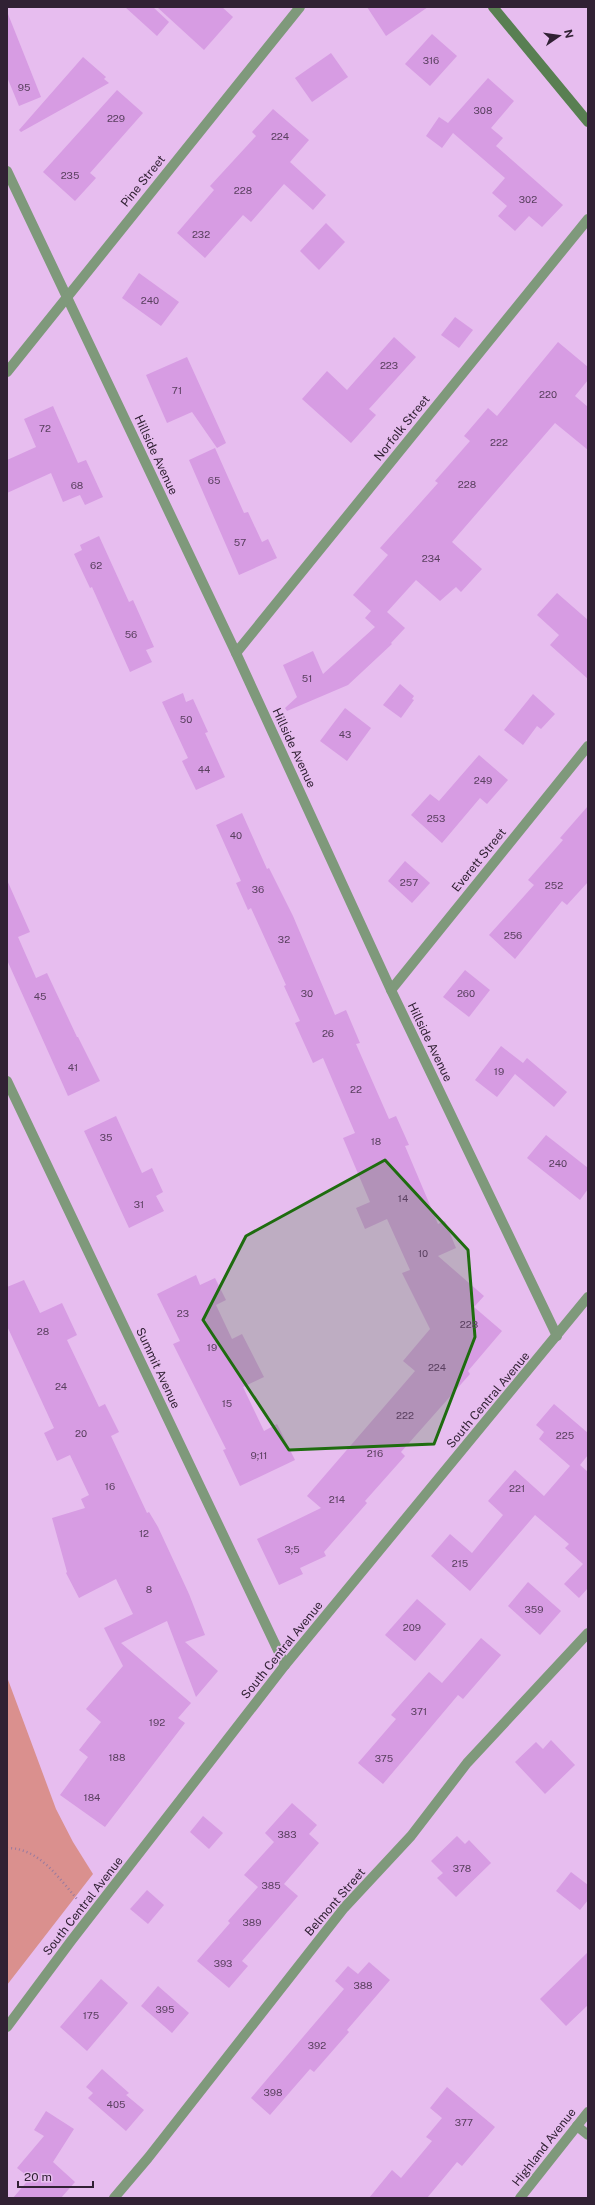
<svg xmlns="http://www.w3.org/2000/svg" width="595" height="2205" font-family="'Public Sans',sans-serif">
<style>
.green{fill:#da908e}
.building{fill:#d79ce3}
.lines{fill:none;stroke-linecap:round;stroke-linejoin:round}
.path{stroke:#997a9f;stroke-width:2.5;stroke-dasharray:1 3;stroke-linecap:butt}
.minor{stroke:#7f997b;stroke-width:10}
.secondary{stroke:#597f52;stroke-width:10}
.marked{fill:#1e6c0f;fill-opacity:0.2;stroke:#1e6c0f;stroke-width:3;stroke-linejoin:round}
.labels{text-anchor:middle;stroke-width:3.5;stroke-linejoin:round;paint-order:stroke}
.number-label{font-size:10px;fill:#5a4060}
.street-label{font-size:12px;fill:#312134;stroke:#e7bdef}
</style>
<rect width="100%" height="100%" fill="#e7bdef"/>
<polygon class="green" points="7,1677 56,1809 73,1842 93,1874 7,1985"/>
<g class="building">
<polygon points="125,7 153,7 169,22 157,36"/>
<polygon points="157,7 222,7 233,17 204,50"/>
<polygon points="367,7 428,7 386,36"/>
<polygon points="8,14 41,97 19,106 7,77"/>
<polygon points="432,34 457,56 430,86 405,64"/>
<polygon points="331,53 348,77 312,102 295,78"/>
<polygon points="83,57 106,77 104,79 109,83 21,132 19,130"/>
<polygon points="488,78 514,101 491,128 503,138 496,146 563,205 542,227 529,216 515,231 498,216 507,206 492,193 505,178 453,133 442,148 426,136 439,117 448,123"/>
<polygon points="117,90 143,113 90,173 96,178 75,201 43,172"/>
<polygon points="273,109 309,140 290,162 326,195 313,210 284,184 251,222 243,215 205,258 177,233 214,190 210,186 256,136 252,132"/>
<polygon points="326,223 345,242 319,270 300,251"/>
<polygon points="139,273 179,302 161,326 122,298"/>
<polygon points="455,317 473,330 459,348 441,335"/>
<polygon points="394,337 416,357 369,409 376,415 351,443 302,399 327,371 347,390"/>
<polygon points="558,342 588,367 588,380 575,396 588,407 588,450 555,423 452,542 482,569 461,592 456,587 440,601 416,580 387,612 405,628 391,643 392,644 348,685 287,711 285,708 297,697 283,665 313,651 323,674 375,627 365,618 371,611 353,595 388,555 380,548 438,483 435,481 470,441 464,436 488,408 497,416"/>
<polygon points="187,357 226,443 217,448 192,412 167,423 146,375"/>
<polygon points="53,406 78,463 86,460 103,497 85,505 80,495 63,502 51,473 7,493 7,460 36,447 24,419"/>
<polygon points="215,448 244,513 248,512 262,542 268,539 277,558 239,575 189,460"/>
<polygon points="99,536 129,602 133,600 154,647 146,650 152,662 130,672 92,587 90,588 74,554 82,550 80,545"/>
<polygon points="557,593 588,620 588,679 550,645 559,635 537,615"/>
<polygon points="400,684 414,696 412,699 414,700 401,718 383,705"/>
<polygon points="183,693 186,702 193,699 208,732 205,733 225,777 196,790 182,761 188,758 162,702"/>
<polygon points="533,694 555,714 541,729 537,726 523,745 504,730"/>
<polygon points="345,708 371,728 347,761 320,741"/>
<polygon points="479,755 508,780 487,804 480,798 442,843 411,815 430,794 439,801"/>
<polygon points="588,806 588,882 567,905 562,901 515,959 489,935 534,885 528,880 563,840 560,838"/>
<polygon points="242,813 267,869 269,868 293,916 335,1015 346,1010 360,1043 356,1044 389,1119 396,1116 409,1145 405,1146 438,1224 445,1221 456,1248 438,1256 484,1296 474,1307 502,1331 468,1371 470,1374 401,1452 405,1456 365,1501 367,1503 324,1552 326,1556 300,1568 303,1574 279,1585 257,1539 321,1508 307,1496 415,1371 403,1361 430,1329 402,1273 410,1270 387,1219 365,1229 356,1208 370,1202 343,1138 355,1133 323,1058 313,1063 295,1023 300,1021 284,986 286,985 251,908 248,910 236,883 241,881 216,825"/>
<polygon points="405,861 430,883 412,903 388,881"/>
<polygon points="7,880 30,932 18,937 36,978 47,973 77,1037 78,1037 100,1081 68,1096 7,960"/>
<polygon points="465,970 490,990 469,1017 443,997"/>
<polygon points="501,1046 523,1063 527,1058 567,1092 554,1107 515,1074 497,1097 475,1080"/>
<polygon points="116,1116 142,1173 152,1168 163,1192 156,1196 164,1211 129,1228 84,1131"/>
<polygon points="546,1135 588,1168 588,1189 580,1200 527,1158"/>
<polygon points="196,1275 200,1285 215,1278 226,1300 216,1305 232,1339 242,1334 264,1377 243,1387 264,1431 277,1424 295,1460 240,1486 223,1450 226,1449 173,1344 180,1341 157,1294"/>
<polygon points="24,1280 40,1313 62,1303 77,1335 67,1340 99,1407 105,1404 119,1432 111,1436 147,1513 149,1512 158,1527 189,1594 205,1635 185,1642 218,1671 196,1697 167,1621 121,1643 191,1703 178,1718 185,1723 105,1827 60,1795 88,1757 79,1750 101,1722 86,1709 123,1666 104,1628 133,1614 116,1579 79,1598 66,1573 67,1572 52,1518 85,1508 81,1499 89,1495 70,1455 57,1461 44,1433 54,1428 7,1326 7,1287"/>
<polygon points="554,1404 588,1433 588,1455 580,1465 588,1472 588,1588 579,1598 564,1584 583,1564 565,1548 569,1544 535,1515 470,1591 431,1556 450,1534 472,1553 503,1515 488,1501 515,1470 544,1496 570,1466 539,1439 544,1432 536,1425"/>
<polygon points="528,1582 561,1611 540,1635 508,1606"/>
<polygon points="417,1599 446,1624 415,1661 385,1635"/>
<polygon points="481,1638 501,1655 463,1699 458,1695 383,1784 358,1763 396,1719 391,1715 429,1672 442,1683"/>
<polygon points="551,1740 575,1765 545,1794 515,1762 536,1742 543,1749"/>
<polygon points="292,1803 317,1825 309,1834 319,1843 284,1884 298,1896 242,1961 248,1966 229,1988 197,1961 230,1923 228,1921 258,1887 244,1875 274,1842 265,1833"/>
<polygon points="203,1816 223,1833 209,1849 190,1832"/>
<polygon points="457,1836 465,1844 469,1840 491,1863 456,1897 437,1878 443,1873 431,1861"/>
<polygon points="571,1872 588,1885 588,1900 580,1910 556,1891"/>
<polygon points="147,1890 164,1905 148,1924 130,1909"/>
<polygon points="588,1952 588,2005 566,2026 540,1999"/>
<polygon points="369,1962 390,1980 347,2030 349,2032 314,2072 310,2069 270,2115 251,2098 344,1989 335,1981 348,1966 358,1974"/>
<polygon points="101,1979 128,2003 87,2051 60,2027"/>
<polygon points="158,1986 189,2013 172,2033 141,2006"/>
<polygon points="102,2069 129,2093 126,2095 144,2110 126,2131 88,2098 93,2093 86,2087"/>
<polygon points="447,2087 495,2127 462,2166 457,2162 427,2198 369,2198 392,2170 401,2178 432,2141 426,2137 442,2118 430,2108"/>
<polygon points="46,2111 74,2129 53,2162 75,2182 61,2198 13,2198 30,2178 17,2168 44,2136 34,2130"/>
</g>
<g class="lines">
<path class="path" d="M 7,1848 C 39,1848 58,1877 77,1899"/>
<g class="minor">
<polyline points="7,171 236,653 391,990 557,1336"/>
<polyline points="7,372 300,7"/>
<polyline points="236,653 588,219"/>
<polyline points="391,990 588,746"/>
<polyline points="7,1081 285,1665"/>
<polyline points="7,2027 71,1941 285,1665 588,1297"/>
<polyline points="577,2126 588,2135"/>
<polyline points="114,2198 148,2158 344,1908 411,1836 467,1763 588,1633"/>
<polyline points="520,2198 588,2112"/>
</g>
<polyline class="secondary" points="493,7 588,122"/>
</g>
<path class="marked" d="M 385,1160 L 468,1250 L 475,1337 L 434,1444 L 289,1450 L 203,1320 L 246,1236 Z"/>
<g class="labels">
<g class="number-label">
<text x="431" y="64">316</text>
<text x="24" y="91">95</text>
<text x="483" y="114">308</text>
<text x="116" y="122">229</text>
<text x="280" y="140">224</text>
<text x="70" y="179">235</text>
<text x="243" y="194">228</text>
<text x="528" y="203">302</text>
<text x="201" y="238">232</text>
<text x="150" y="304">240</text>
<text x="389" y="369">223</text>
<text x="177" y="394">71</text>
<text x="548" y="398">220</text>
<text x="45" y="432">72</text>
<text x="499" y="446">222</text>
<text x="214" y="484">65</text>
<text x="467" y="488">228</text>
<text x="77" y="489">68</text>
<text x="240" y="546">57</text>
<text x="431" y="562">234</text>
<text x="96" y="569">62</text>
<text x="131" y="638">56</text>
<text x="307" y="682">51</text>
<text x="186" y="723">50</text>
<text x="345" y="738">43</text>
<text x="204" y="773">44</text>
<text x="483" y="784">249</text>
<text x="436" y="822">253</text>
<text x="236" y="839">40</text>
<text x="409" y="886">257</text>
<text x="554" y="889">252</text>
<text x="258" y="893">36</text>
<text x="513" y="939">256</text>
<text x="284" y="943">32</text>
<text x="307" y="997">30</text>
<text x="466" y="997">260</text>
<text x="40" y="1000">45</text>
<text x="328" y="1037">26</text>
<text x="73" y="1071">41</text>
<text x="499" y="1075">19</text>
<text x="356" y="1093">22</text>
<text x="106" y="1141">35</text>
<text x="376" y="1145">18</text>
<text x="558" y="1167">240</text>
<text x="403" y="1202">14</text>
<text x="139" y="1208">31</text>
<text x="423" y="1257">10</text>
<text x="183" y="1317">23</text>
<text x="469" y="1328">228</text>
<text x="43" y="1335">28</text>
<text x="212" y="1351">19</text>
<text x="437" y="1371">224</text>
<text x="61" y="1390">24</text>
<text x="227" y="1407">15</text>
<text x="405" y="1419">222</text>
<text x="81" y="1437">20</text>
<text x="565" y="1439">225</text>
<text x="375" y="1457">216</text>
<text x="259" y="1459">9;11</text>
<text x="110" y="1490">16</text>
<text x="517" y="1492">221</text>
<text x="337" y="1503">214</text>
<text x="144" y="1537">12</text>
<text x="292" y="1553">3;5</text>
<text x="460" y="1567">215</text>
<text x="149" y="1593">8</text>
<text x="534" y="1613">359</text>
<text x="412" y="1631">209</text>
<text x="419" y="1715">371</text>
<text x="157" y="1726">192</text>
<text x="117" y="1761">188</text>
<text x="384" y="1762">375</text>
<text x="92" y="1801">184</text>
<text x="287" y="1838">383</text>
<text x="462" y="1872">378</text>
<text x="271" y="1889">385</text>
<text x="252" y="1926">389</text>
<text x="223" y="1967">393</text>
<text x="363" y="1989">388</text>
<text x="165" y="2013">395</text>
<text x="91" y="2019">175</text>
<text x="317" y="2049">392</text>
<text x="273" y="2096">398</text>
<text x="116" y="2108">405</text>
<text x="464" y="2126">377</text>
</g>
<g class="street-label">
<text transform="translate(143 181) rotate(-51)" y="4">Pine Street</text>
<text transform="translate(402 428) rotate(-51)" y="4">Norfolk Street</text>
<text transform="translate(156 455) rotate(65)" y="4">Hillside Avenue</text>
<text transform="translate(294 748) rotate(65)" y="4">Hillside Avenue</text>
<text transform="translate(479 860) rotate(-51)" y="4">Everett Street</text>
<text transform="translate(430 1042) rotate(64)" y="4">Hillside Avenue</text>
<text transform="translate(158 1368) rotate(65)" y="4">Summit Avenue</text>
<text transform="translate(488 1400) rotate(-50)" y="4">South Central Avenue</text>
<text transform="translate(282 1650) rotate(-51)" y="4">South Central Avenue</text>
<text transform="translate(335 1902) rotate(-49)" y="4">Belmont Street</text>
<text transform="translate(83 1906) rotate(-52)" y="4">South Central Avenue</text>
<text transform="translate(544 2147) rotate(-52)" y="4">Highland Avenue</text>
</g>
</g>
<rect width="595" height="2205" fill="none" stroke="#312134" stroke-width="16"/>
<g transform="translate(559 36) rotate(77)" stroke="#e7bdef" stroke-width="3" paint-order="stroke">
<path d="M0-3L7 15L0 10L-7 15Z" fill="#312134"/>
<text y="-6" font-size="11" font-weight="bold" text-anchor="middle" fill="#312134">N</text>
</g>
<path d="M18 2181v6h75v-6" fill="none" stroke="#312134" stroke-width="2"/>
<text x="24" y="2181" font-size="12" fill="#312134" stroke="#e7bdef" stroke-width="3" paint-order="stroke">20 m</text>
</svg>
